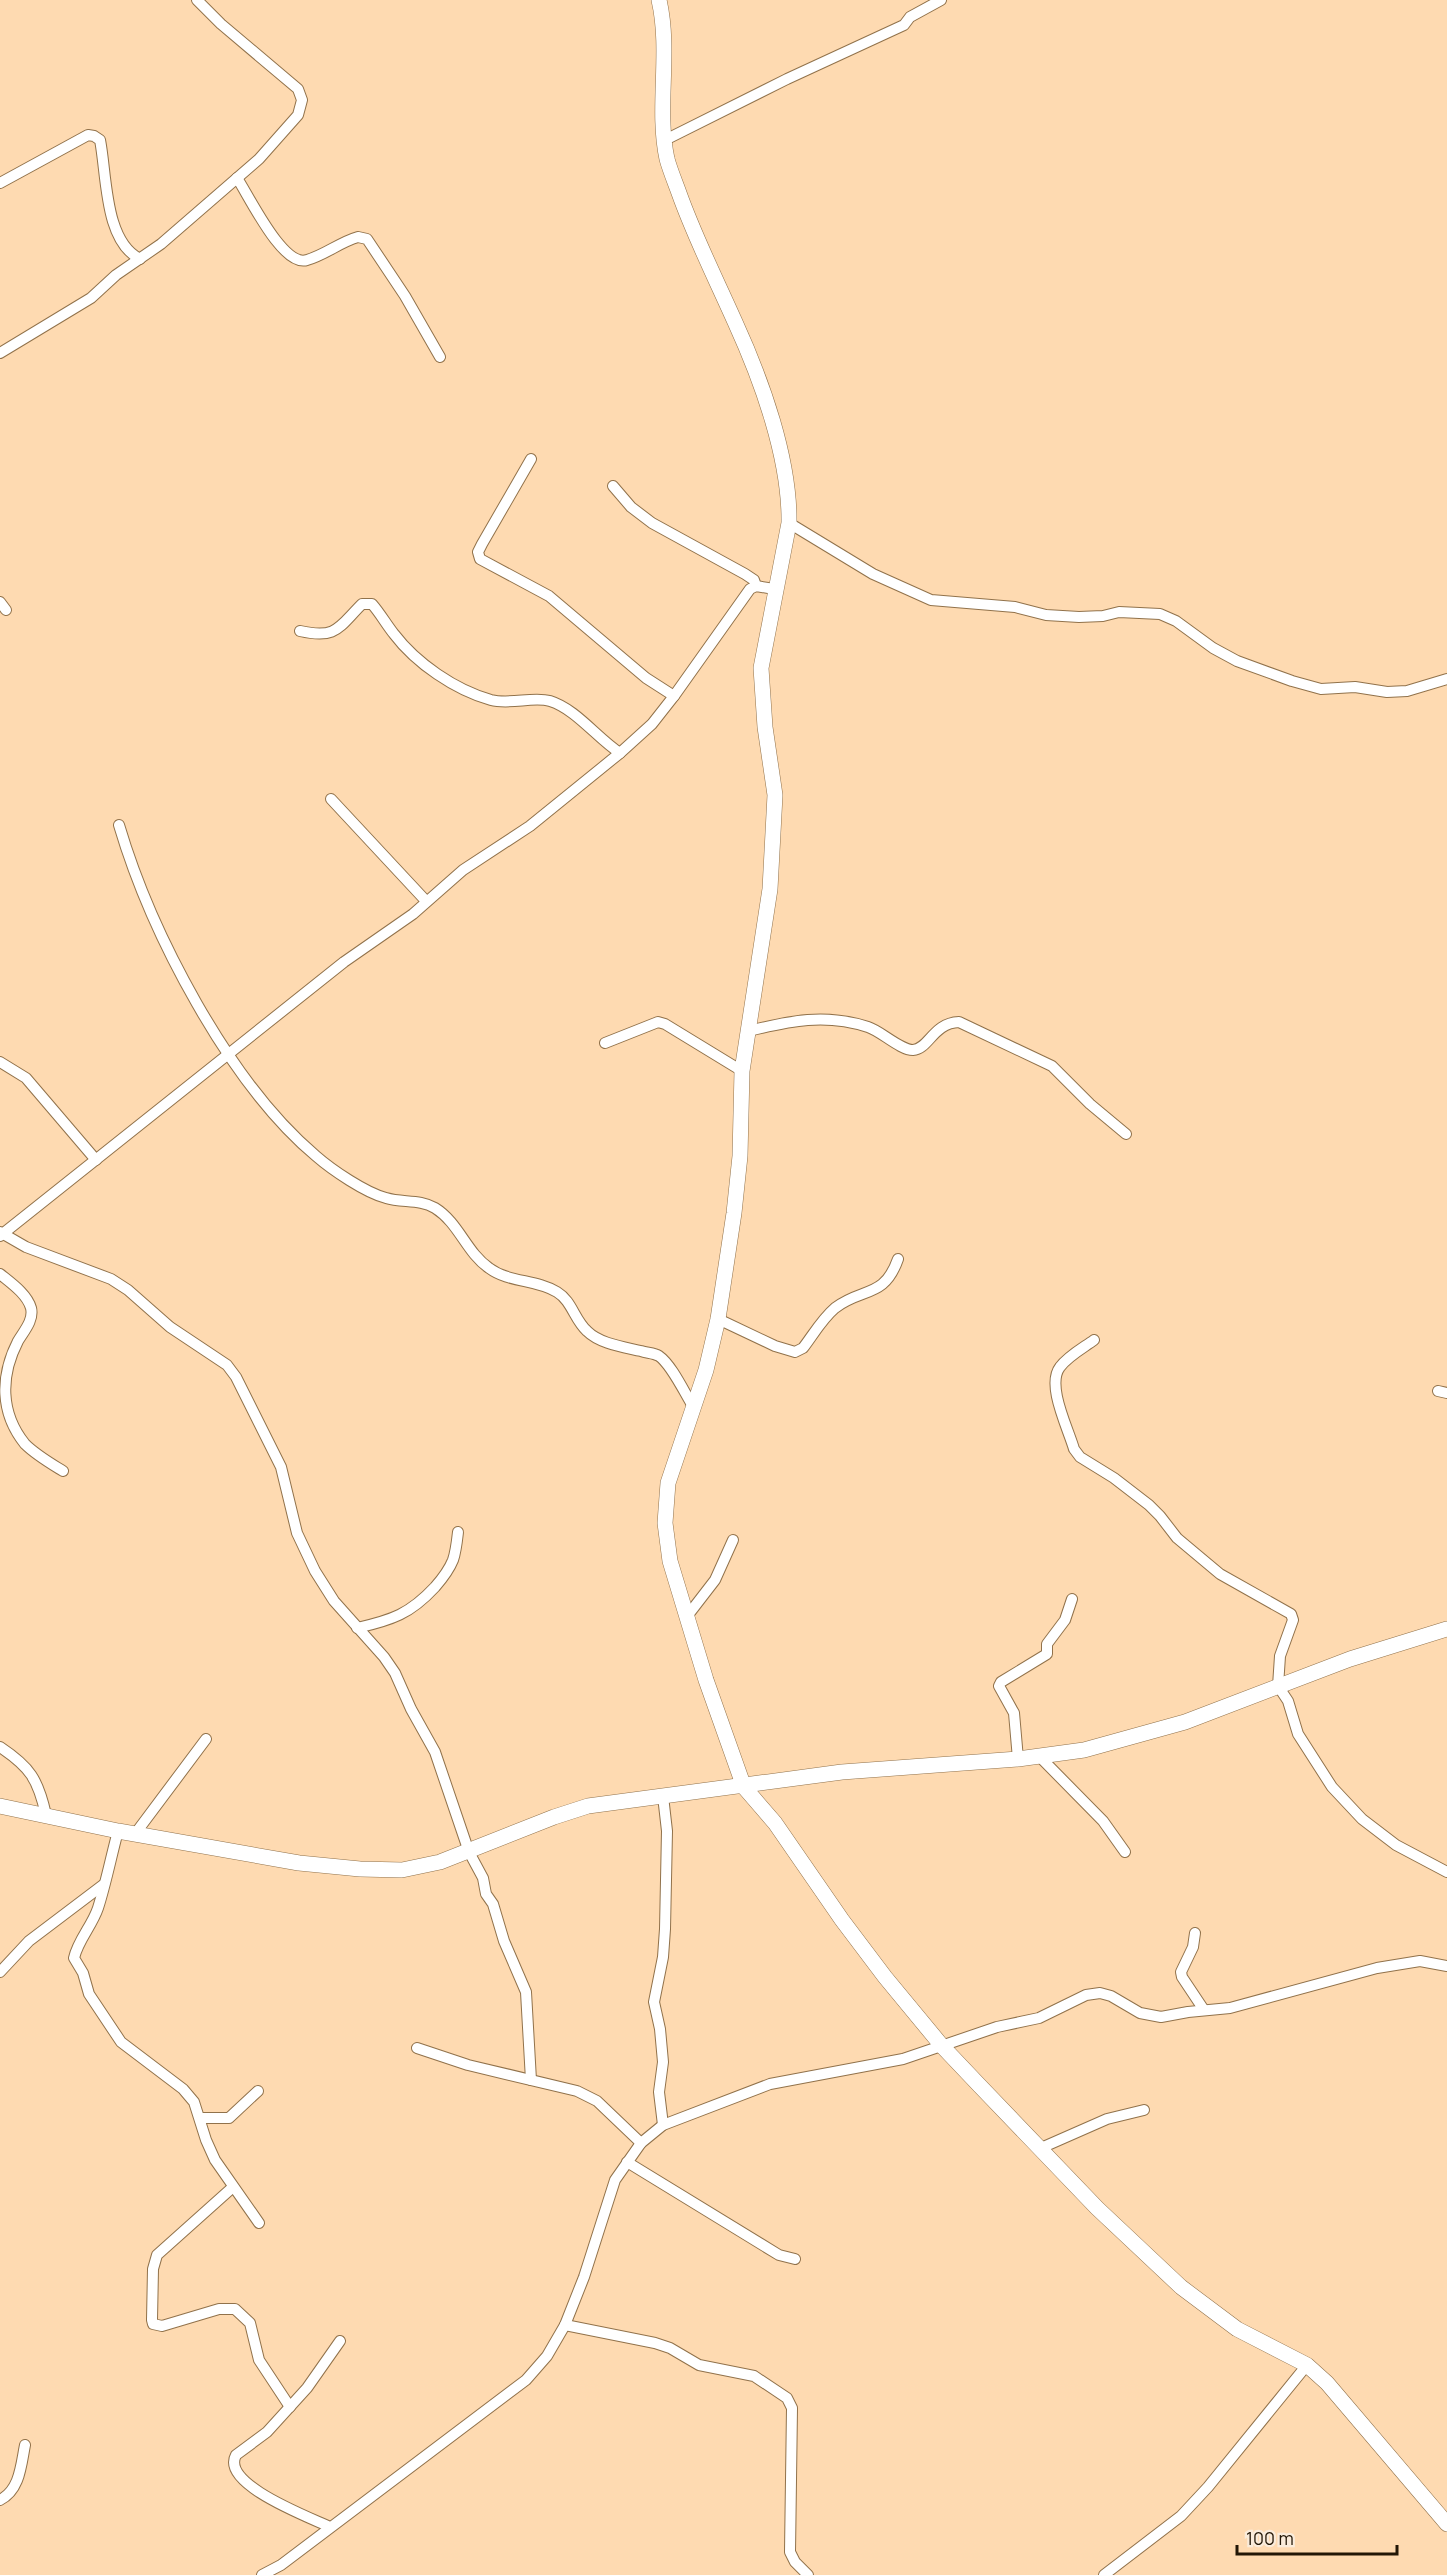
<svg xmlns="http://www.w3.org/2000/svg" width="1447" height="2575" font-family="Manrope,sans-serif">
<style>
.lines{fill:none;stroke-linecap:round;stroke-linejoin:round}
.street-casing{stroke:#91724b;stroke-width:12}
.secondary-casing{stroke:#91724b;stroke-width:16}
.street{stroke:#fff;stroke-width:10}
.secondary{stroke:#fff;stroke-width:15}
</style>
<rect width="100%" height="100%" fill="#fedab1"/>
<g class="lines">
<defs>
<g id="street">
<polyline points="665,140 787,79 904,25 910,17 941,0"/>
<path d="M 237,178 C 249,196 283,268 307,260 C 325,255 340,242 358,237 L 367,239 L 405,296 L 440,357"/>
<path d="M 0,183 L 88,135 L 94,136 L 100,140 C 107,175 104,241 140,259"/>
<polyline points="0,353 91,298 116,275 161,244 259,159 298,115 302,100 298,89 221,24 197,0"/>
<polyline points="531,459 482,544 478,552 480,559 549,596 646,678 674,696"/>
<polyline points="613,486 631,507 652,523 745,574 754,580 756,586"/>
<polyline points="789,523 873,574 931,600 1015,607 1046,615 1079,617 1103,616 1119,612 1160,614 1176,621 1213,648 1237,661 1292,681 1321,689 1355,687 1387,692 1407,691 1447,679"/>
<polyline points="0,602 6,610"/>
<path d="M 300,631 C 337,639 338,628 362,604 L 372,604 C 380,613 386,624 394,634 C 416,663 455,690 491,700 C 511,705 533,696 550,701 C 576,709 597,738 620,753"/>
<polyline points="331,799 426,901"/>
<path d="M 119,825 C 151,933 229,1083 316,1156 C 332,1170 366,1193 386,1198 C 402,1203 420,1199 435,1208 C 459,1223 466,1252 489,1268 C 509,1283 536,1279 557,1292 C 572,1301 574,1319 587,1331 C 600,1344 624,1347 641,1351 C 647,1353 654,1353 659,1356 C 672,1365 685,1394 694,1408"/>
<path d="M 748,1031 C 790,1021 825,1013 868,1027 C 881,1031 900,1050 913,1050 C 929,1049 933,1023 959,1022 L 1052,1066 L 1090,1104 L 1126,1134"/>
<polyline points="605,1043 658,1022 665,1024 742,1071"/>
<polyline points="0,1062 26,1078 96,1160"/>
<polyline points="0,1232 26,1247 111,1279 128,1290 170,1327 227,1365 236,1377 281,1467 297,1533 315,1571 334,1601 384,1657 395,1673 411,1709 435,1752 469,1852 483,1878 486,1894 493,1904 504,1941 526,1992 531,2080"/>
<polyline points="0,1236 344,962 413,914 463,870 530,826 620,753 652,724 674,696 750,589 756,586 774,589"/>
<path d="M 0,1274 C 11,1283 27,1294 31,1308 C 34,1320 24,1331 18,1341 C 0,1376 0,1413 25,1444 C 36,1455 50,1463 63,1471"/>
<path d="M 718,1319 L 775,1346 L 795,1352 L 803,1348 C 813,1335 822,1319 835,1308 C 862,1287 884,1299 898,1259"/>
<path d="M 1094,1340 C 1083,1348 1068,1356 1060,1367 C 1046,1385 1068,1428 1074,1449 L 1080,1457 L 1114,1478 L 1149,1505 L 1160,1516 L 1177,1538 L 1220,1574 L 1291,1614 L 1293,1620 L 1280,1656 L 1278,1686 L 1288,1701 L 1298,1734 L 1332,1787 L 1362,1819 L 1396,1845 L 1447,1872"/>
<polyline points="1438,1391 1447,1393"/>
<polyline points="688,1615 715,1580 733,1540"/>
<path d="M 357,1628 C 392,1620 410,1614 435,1587 C 442,1579 449,1570 453,1560 C 456,1551 457,1541 458,1532"/>
<path d="M 0,1747 C 30,1767 38,1779 46,1815"/>
<polyline points="1040,1757 1103,1821 1125,1852"/>
<polyline points="1018,1759 1014,1713 999,1686 1001,1682 1047,1654 1047,1644 1065,1620 1072,1599"/>
<path d="M 118,1831 C 111,1857 106,1883 98,1908 C 92,1926 78,1940 74,1958 L 83,1973 L 89,1994 L 121,2042 L 183,2089 L 194,2102 L 206,2140 L 215,2160 L 259,2223"/>
<polyline points="135,1834 206,1739"/>
<polyline points="1195,1933 1193,1947 1181,1972 1182,1977 1204,2010"/>
<polyline points="0,1972 29,1941 103,1885"/>
<polyline points="417,2048 468,2065 577,2091 597,2101 641,2143"/>
<polyline points="201,2118 229,2118 258,2091"/>
<polyline points="663,2125 659,2092 663,2062 660,2029 654,2002 663,1957 665,1929 667,1831 663,1796"/>
<polyline points="1041,2148 1107,2119 1144,2110"/>
<polyline points="627,2162 779,2255 795,2259"/>
<polyline points="233,2187 157,2255 153,2269 152,2320 153,2324 162,2326 219,2309 235,2309 250,2323 259,2360 290,2407"/>
<polyline points="565,2325 655,2343 670,2348 699,2365 754,2376 787,2398 792,2408 790,2552 795,2562 808,2575"/>
<path d="M 0,2500 C 20,2490 21,2465 25,2445"/>
<path d="M 330,2527 C 309,2517 220,2484 236,2455 L 267,2432 L 307,2388 L 340,2341"/>
<polyline points="262,2575 281,2565 526,2380 547,2356 565,2325 584,2277 615,2180 641,2143 663,2125 770,2084 903,2059 997,2027 1039,2018 1086,1995 1100,1993 1111,1996 1140,2013 1161,2017 1188,2012 1230,2008 1377,1968 1420,1961 1447,1966"/>
<polyline points="1104,2575 1181,2516 1208,2487 1307,2365"/>
</g>
<g id="secondary">
<path d="M 659,0 C 671,52 656,108 667,159 C 670,170 675,182 679,193 C 695,238 716,279 735,322 C 762,381 790,459 789,523 L 761,668 L 765,727 L 775,795 L 770,889 L 742,1071 L 740,1156 L 734,1213 L 718,1319 L 706,1370 L 668,1483 L 665,1523 L 670,1561 L 706,1680 L 744,1787 L 775,1823 L 842,1920 L 885,1977 L 942,2046 L 979,2085 L 1097,2208 L 1181,2287 L 1237,2329 L 1307,2365 L 1327,2383 L 1447,2524"/>
<polyline points="0,1806 118,1831 299,1863 360,1869 402,1870 440,1862 554,1817 588,1806 842,1772 1018,1759 1084,1750 1185,1722 1350,1659 1447,1629"/>
</g>
</defs>
<use href="#street" class="street-casing"/>
<use href="#secondary" class="secondary-casing"/>
<use href="#street" class="street"/>
<use href="#secondary" class="secondary"/>
</g>
<path d="M1237 2545v9h160v-9" fill="none" stroke="#231707" stroke-width="3"/>
<text x="1246" y="2545" font-size="18" fill="#231707" stroke="#faecdb" stroke-width="4.5" paint-order="stroke">100 m</text>
</svg>
